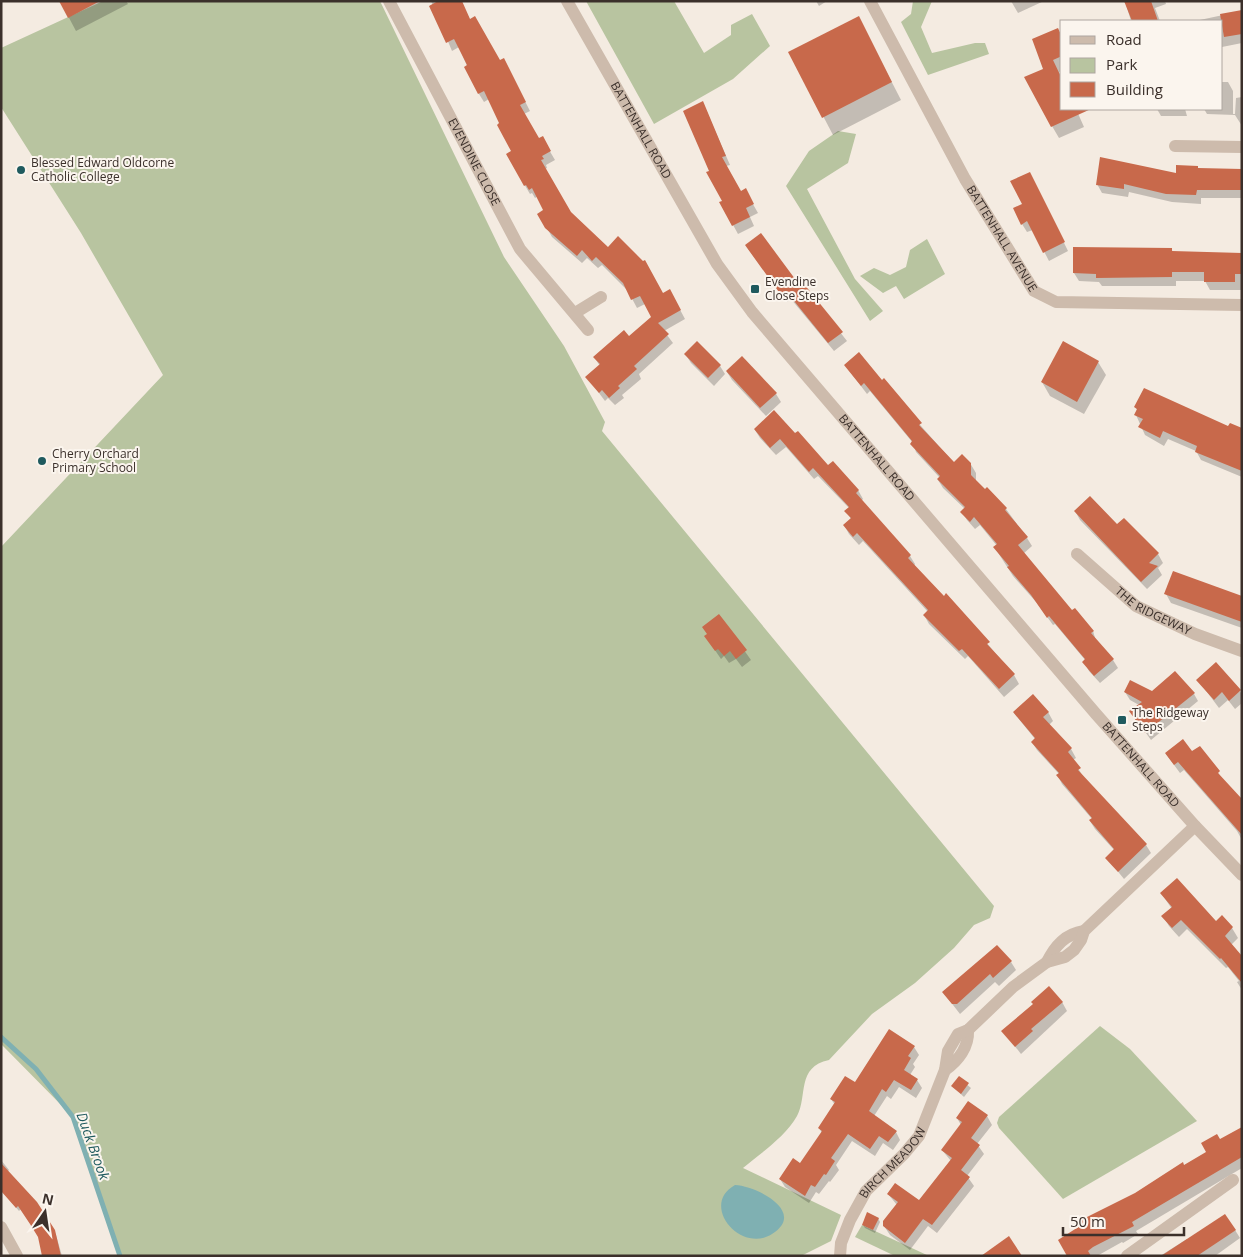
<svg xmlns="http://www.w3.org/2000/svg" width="1243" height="1257" font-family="'Open Sans',sans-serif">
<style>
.green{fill:#b8c4a0}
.water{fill:#7fb0b2}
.shadow{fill:#0003}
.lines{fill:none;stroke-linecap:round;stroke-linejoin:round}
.stream{stroke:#7fb0b2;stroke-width:5}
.building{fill:#c8694b}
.minor{stroke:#cdbbac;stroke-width:12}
.poi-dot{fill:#1f5a5e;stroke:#fbf5ee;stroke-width:2}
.labels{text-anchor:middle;stroke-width:4;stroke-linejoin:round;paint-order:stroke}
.street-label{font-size:12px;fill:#3b302b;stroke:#fbf5ee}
.poi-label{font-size:12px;fill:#3b302b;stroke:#fbf5ee;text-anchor:start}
.water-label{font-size:14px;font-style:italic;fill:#1f5a5e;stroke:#fbf5ee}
</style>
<rect width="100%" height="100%" fill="#f4ebe1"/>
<g class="green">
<path d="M 103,1 L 380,1 L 504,257 L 564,346 L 605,422 L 602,431 L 994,906 L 990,918 L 974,925 L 954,948 L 915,983 L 872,1014 L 829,1060 C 796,1067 808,1096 797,1116 C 785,1137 761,1153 743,1168 L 841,1215 L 831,1241 L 801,1256 L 120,1256 L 73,1117 L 1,1044 L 1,547 L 163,375 L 81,233 L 1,107 L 1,48 Z"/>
<polygon points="586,1 674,1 704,53 731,35 731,25 752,14 770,46 733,79 654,124"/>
<polygon points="913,1 932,1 921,27 932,53 975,43 985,43 989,54 928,75 901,22 911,14"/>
<polygon points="838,131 856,134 848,163 807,189 855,279 883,311 870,321 786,186 809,151"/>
<polygon points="927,239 945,274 904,299 896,286 883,293 860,276 874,268 890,275 906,267 910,250"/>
<polygon points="1100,1026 1130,1049 1197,1121 1063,1199 999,1128 997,1123 999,1117"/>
<polygon points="862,1225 929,1256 895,1256 855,1237"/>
</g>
<path class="water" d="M 735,1185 C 757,1186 807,1212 772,1234 C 741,1254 699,1205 735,1185 Z"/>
<g class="shadow">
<polygon points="60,1 126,1 128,4 76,31"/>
<polygon points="431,1 461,1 470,20 500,62 508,68 530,111 524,114 538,140 542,138 555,160 546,165 547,168 545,169 570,212 608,249 663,295 670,291 685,319 664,331 673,343 639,374 641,379 622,395 624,398 615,405 608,398 605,401 587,377 600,366 594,357 629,338 652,317 645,304 637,308 628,291 602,265 598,268 587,258 582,263 552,237 539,214 545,211 538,196 535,198 532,193 530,194 507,155 513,152 489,99 484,102 479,94 459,47 452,51"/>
<polygon points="816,1 827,1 819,6"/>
<polygon points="1011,1 1044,1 1018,13"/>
<polygon points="1125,1 1165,1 1166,4 1155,8 1160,21 1131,21"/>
<polygon points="1242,11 1242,43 1222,47 1222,21 1195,21"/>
<polygon points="868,36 901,100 833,135 790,53"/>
<polygon points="1062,37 1062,71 1059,72 1062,78 1062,109 1076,109 1084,127 1059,138 1052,126 1045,70"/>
<polygon points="1222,82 1228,82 1233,91 1233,114 1235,114 1236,98 1242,97 1242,126 1235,115 1207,114 1204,109 1222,109"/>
<polygon points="703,103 730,165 726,166 741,192 750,199 758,213 750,217 754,226 738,234 721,203 724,201 710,171"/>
<polygon points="1157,109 1185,109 1187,116 1161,116"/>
<polygon points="1198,170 1242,171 1242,198 1201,198 1201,204 1172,202 1129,192 1128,197 1102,193 1097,184"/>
<polygon points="1034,182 1068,251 1049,261 1033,230 1027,232 1022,224 1024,204"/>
<polygon points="746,246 801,289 804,286 847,341 834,351 791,299 787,302"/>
<polygon points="1172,250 1173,253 1242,255 1242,290 1210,290 1205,281 1176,281 1176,286 1102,286 1099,282 1079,281 1074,273"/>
<polygon points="686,355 720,366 725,374 714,386 691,363"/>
<polygon points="1098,362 1106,375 1084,414 1050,396 1042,382"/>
<polygon points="845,365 881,381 954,463 970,463 976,473 976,481 1006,509 1027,538 1032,546 1023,554 1072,611 1093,631 1096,641 1113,660 1118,668 1100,683 1089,671 1084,662 1086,661 1055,624 1053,625 1037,603 1013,576 995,548 997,546 980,525 975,529 967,520 962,512 965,509 943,488 938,480 940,478 916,452 913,443 870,391 867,394"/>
<polygon points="727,372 776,394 781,402 766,416 732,380"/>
<polygon points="1135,407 1242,429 1242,477 1201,460 1196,451 1168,439 1164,446 1145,435 1136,415 1138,411"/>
<polygon points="774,412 828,467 858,490 863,499 861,501 910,556 915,564 914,566 944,597 946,595 1014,675 1019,684 1004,697 968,656 965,659 929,624 924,615 928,612 863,541 859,545 849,534 844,525 851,519 846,511 849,508 818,476 814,479 786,447 776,455 760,438 755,430"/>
<polygon points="1075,511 1117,525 1124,519 1158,554 1163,563 1158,568 1162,575 1147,589 1080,520"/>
<polygon points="1166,594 1242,596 1242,628 1171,603"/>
<polygon points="719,615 751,660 742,667 736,659 729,663 724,656 721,659 706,637"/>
<polygon points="1216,664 1242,694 1242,703 1235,709 1228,700 1219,708 1198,680"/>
<polygon points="1125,692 1194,694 1198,701 1151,740 1136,719 1139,705 1130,700"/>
<polygon points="1048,712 1053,721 1049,725 1071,749 1076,758 1073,760 1084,778 1146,845 1151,853 1124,879 1107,858 1115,851 1095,829 1090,821 1092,819 1062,784 1058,776 1059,774 1037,750 1032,742 1035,739 1014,713"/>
<polygon points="1199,747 1224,781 1240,798 1242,797 1242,840 1237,831 1184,770 1180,773 1166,754 1192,753"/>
<polygon points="1161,893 1216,923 1222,917 1232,928 1238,938 1231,945 1240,955 1242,954 1242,990 1237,982 1239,981 1228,967 1226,968 1187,929 1179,937 1169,926 1163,916 1172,909"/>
<polygon points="1011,962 1016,970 999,986 995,982 960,1014 943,992"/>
<polygon points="1062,1002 1067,1011 1021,1054 1003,1031"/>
<polygon points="914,1047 919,1055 913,1064 915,1067 910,1075 917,1080 922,1088 916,1098 899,1087 891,1099 887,1096 874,1116 896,1132 900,1140 893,1150 883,1143 875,1156 852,1141 836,1165 839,1170 830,1182 829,1181 819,1194 816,1192 809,1203 785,1187 780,1179 800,1165 822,1133 819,1128 835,1105 831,1099"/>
<polygon points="959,1078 971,1088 964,1097 953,1087"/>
<polygon points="987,1116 992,1125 977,1144 984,1154 967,1176 974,1186 937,1233 928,1226 910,1250 890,1235 884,1226 897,1205 888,1194 919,1202 951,1161 942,1150 961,1125 957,1118"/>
<polygon points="1242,1130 1242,1168 1136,1231 1138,1234 1123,1243 1122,1242 1097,1256 1068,1256 1135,1194 1208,1152 1220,1141"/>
<polygon points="1,1160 9,1170 7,1172 36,1203 56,1235 62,1256 44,1256 39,1237 21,1209 19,1211 1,1190"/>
<polygon points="878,1218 880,1222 875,1233 865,1228 863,1225"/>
<polygon points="1235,1230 1240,1238 1215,1256 1160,1256 1187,1239 1188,1241"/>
</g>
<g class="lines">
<polyline class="stream" points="1,1037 36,1069 73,1117 120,1256"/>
</g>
<g class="building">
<polygon points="59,1 100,1 68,18"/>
<polygon points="438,1 462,1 470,19 475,16 500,60 504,58 526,102 520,105 539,138 543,136 551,151 542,156 544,159 541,160 571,212 608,247 618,236 643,261 645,260 663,293 670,289 681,310 658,323 669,334 634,366 637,369 618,386 620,388 609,398 602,390 599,393 585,377 600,364 593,357 624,330 629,336 651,317 640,296 631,300 623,283 596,257 592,261 582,250 577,256 545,228 537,214 543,210 532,188 529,190 526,185 524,186 506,154 511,151 497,125 499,123 484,91 478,94 464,67 467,65 454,39 446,43 429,6"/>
<polygon points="1124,1 1151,1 1158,21 1132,21"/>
<polygon points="1242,10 1242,34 1224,37 1220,14"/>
<polygon points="859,16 892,82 822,118 788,52"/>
<polygon points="1058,28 1062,37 1062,56 1053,60 1062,79 1062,109 1091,109 1051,127 1024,77 1043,69 1032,39"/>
<polygon points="703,101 726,156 722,157 741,191 746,188 754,204 746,208 750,217 732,226 719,202 722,201 706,172 709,171 683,111"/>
<polygon points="1100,157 1176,173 1176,165 1198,166 1198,168 1242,169 1242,190 1197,190 1196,195 1166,194 1124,184 1124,189 1096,185"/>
<polygon points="1030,172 1065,242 1043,253 1027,221 1021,225 1013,208 1022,204 1010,181"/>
<polygon points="761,233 801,287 804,284 843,332 828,343 786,291 781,295 745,245"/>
<polygon points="1073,247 1172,248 1172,251 1242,253 1242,274 1235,274 1235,282 1204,282 1204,272 1172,272 1172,277 1096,278 1096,274 1073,273"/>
<polygon points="697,341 721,365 708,378 684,354"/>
<polygon points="1063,341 1099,361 1077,402 1041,382"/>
<polygon points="859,352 882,380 884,378 922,423 919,425 954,462 962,454 971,463 971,475 985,489 987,487 1007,508 1005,510 1028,537 1018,545 1072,610 1075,608 1094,631 1091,633 1114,659 1094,676 1082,662 1085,659 1079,652 1049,616 1047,618 1031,595 1007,567 1009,566 993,547 997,544 974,517 970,522 960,512 965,507 937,479 940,476 910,444 912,441 864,383 861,386 844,365"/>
<polygon points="742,356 777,393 760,408 726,371"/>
<polygon points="1144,388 1228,426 1230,423 1242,428 1242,471 1195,452 1197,446 1174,436 1163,431 1160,438 1138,427 1143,419 1134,415 1137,409 1134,407"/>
<polygon points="774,410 795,433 798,431 828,465 833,461 859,490 856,493 911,555 908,558 944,596 946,593 990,642 987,644 1015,674 999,689 962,649 959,651 923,615 928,610 857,533 853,537 843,525 851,518 844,511 849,507 813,468 809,472 780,439 770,448 754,429"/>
<polygon points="1090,496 1117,524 1124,518 1159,553 1149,563 1158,566 1141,582 1074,511"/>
<polygon points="1173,571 1242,596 1242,622 1164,594"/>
<polygon points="719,614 747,650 736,659 730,651 724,656 718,649 715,651 704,636 707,634 702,627"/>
<polygon points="1216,662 1241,690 1229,701 1222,692 1214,700 1196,680"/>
<polygon points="1175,671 1195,693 1145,733 1129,711 1142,702 1124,692 1130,680 1152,691"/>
<polygon points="1033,694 1049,712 1043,717 1072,748 1068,752 1081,768 1078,770 1147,844 1118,872 1105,858 1114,849 1089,820 1092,818 1056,775 1059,773 1031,742 1035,738 1013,712"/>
<polygon points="1183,739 1192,751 1200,746 1220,771 1218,773 1242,799 1242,835 1178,762 1174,765 1165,753"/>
<polygon points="1177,878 1216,921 1222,915 1233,927 1225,936 1242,956 1242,983 1221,958 1220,959 1181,920 1172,928 1161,916 1172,907 1160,893"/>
<polygon points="997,945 1012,961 993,978 990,974 957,1004 952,1004 942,992"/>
<polygon points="1049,986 1063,1002 1031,1029 1033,1031 1015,1047 1001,1031 1033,1004 1031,1002"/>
<polygon points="889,1029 915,1046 908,1056 911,1058 904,1070 918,1079 911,1090 894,1080 886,1092 882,1089 869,1111 897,1131 888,1142 879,1136 870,1149 848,1134 831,1158 835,1161 826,1175 824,1174 815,1187 811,1185 805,1196 779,1179 793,1158 800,1163 822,1131 818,1128 835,1102 830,1099 845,1076 855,1082"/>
<polygon points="959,1076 969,1083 961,1094 951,1086"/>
<polygon points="968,1101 988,1115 971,1138 980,1145 961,1170 970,1177 932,1225 923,1219 905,1243 883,1226 883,1221 898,1202 887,1194 895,1183 919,1200 952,1158 941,1150 962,1122 956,1118"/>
<polygon points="1242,1127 1242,1157 1132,1222 1134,1226 1093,1247 1088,1251 1091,1256 1067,1256 1058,1240 1083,1224 1081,1220 1135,1193 1183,1162 1184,1165 1206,1152 1201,1143 1217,1134 1220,1139"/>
<polygon points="1,1163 37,1202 55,1230 61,1256 42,1256 38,1237 30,1224 18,1206 16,1208 1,1191"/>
<polygon points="867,1212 879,1218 873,1230 862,1225"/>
<polygon points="1225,1214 1236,1230 1197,1256 1161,1256"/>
<polygon points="1009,1236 1022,1256 981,1256"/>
</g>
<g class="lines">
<g class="minor">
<path id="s1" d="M 389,1 L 520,249 L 588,330"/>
<path id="s2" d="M 567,1 L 717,264 L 752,312 L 1096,714 L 1195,826 L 1242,875"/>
<path id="s3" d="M 870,1 L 965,179 L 1034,291 L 1056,302 L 1242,305"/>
<polyline points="1175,146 1242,147"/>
<polyline points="575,313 601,297"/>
<path id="s4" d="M 1077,554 L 1136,606 L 1195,634 L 1242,651"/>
<path d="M 1047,962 C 1055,946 1065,934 1084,931"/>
<path d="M 945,1070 C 958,1061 969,1047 968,1030"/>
<polyline points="1,1227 17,1256"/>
<path id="s5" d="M 840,1256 L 841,1243 L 850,1220 L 866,1191 L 904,1154 L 919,1136 L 945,1070 L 948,1051 L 958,1034 L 968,1030 L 1013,987 L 1047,962 L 1065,957 L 1074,950 L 1081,940 L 1084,931 L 1195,826"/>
<polyline points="1127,1256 1233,1180"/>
</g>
</g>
<g class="poi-dot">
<circle cx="21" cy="170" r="5"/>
<rect x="750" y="284" width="10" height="10" rx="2.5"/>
<circle cx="42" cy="461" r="5"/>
<rect x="1117" y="715" width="10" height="10" rx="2.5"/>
</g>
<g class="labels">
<g class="street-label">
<text dy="4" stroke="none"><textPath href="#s2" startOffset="149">BATTENHALL ROAD</textPath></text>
<text dy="4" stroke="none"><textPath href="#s1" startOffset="182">EVENDINE CLOSE</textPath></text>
<text dy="4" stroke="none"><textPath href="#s3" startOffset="272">BATTENHALL AVENUE</textPath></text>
<text dy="4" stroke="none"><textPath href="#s2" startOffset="554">BATTENHALL ROAD</textPath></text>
<text dy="4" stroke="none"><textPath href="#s4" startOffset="96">THE RIDGEWAY</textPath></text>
<text dy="4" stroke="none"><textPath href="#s2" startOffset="959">BATTENHALL ROAD</textPath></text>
<text dy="4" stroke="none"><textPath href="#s5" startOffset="110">BIRCH MEADOW</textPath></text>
</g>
<g class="poi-label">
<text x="31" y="167">Blessed Edward Oldcorne<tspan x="31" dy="14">Catholic College</tspan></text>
<text x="765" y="286">Evendine<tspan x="765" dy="14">Close Steps</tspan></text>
<text x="52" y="458">Cherry Orchard<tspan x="52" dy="14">Primary School</tspan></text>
<text x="1132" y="717">The Ridgeway<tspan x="1132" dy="14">Steps</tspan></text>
</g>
<g class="water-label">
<text transform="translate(93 1146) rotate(70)" y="5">Duck Brook</text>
</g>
</g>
<rect width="1243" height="1257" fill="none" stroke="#3b302b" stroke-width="5"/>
<rect x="1060" y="20" width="162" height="90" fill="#fbf5ee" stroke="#aea6a0"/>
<rect x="1070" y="36" width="25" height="8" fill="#cdbbac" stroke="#aea6a0"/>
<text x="1106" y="45" font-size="15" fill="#3b302b">Road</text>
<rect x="1070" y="58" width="25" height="15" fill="#b8c4a0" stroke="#aea6a0"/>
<text x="1106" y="70" font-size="15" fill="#3b302b">Park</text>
<rect x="1070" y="82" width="25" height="15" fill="#c8694b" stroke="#aea6a0"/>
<text x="1106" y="95" font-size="15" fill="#3b302b">Building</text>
<g transform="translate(45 1212) rotate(13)" stroke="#fbf5ee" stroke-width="4" paint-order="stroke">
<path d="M0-4L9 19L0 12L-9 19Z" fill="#3b302b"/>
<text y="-8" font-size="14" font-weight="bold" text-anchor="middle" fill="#3b302b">N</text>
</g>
<path d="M1063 1227v8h121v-8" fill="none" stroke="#3b302b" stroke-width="2.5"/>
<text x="1070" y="1227" font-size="15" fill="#3b302b" stroke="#fbf5ee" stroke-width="4" paint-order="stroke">50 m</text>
</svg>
